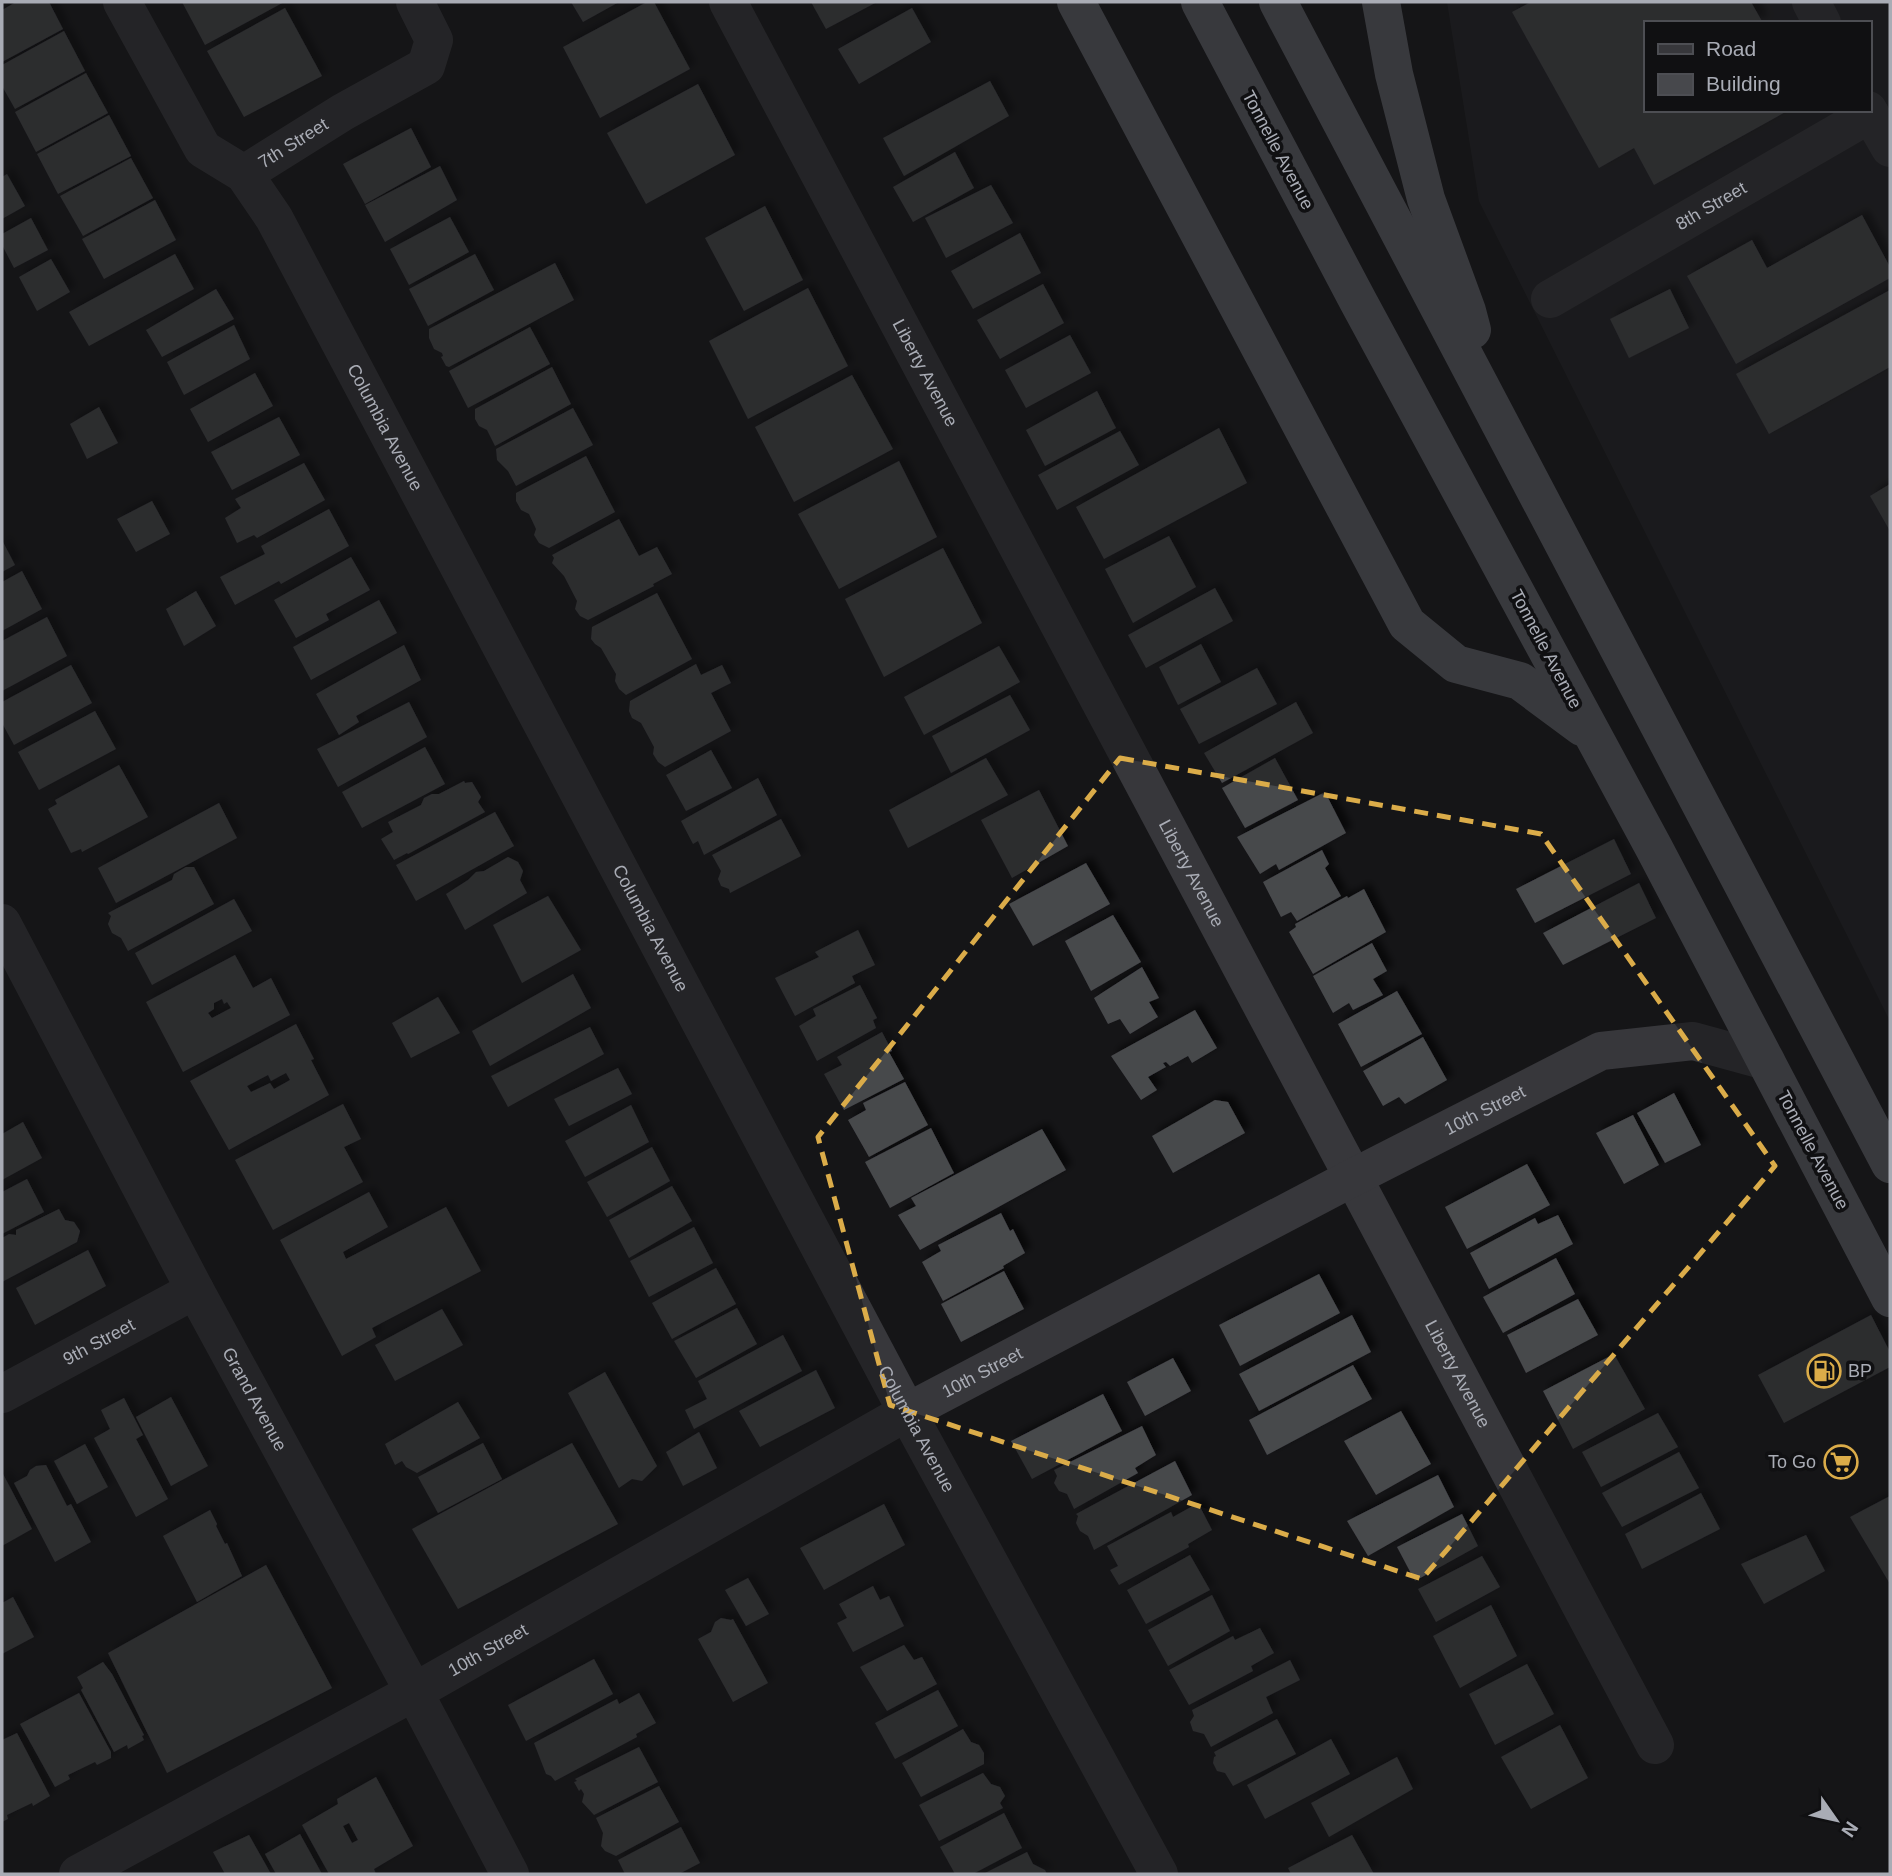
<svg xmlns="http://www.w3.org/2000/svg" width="1892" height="1876" font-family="Helvetica,sans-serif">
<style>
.built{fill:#212124;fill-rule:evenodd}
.building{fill:#47484c;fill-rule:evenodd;filter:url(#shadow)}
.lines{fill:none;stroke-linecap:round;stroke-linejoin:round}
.minor{stroke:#37373b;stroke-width:38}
.highway{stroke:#63656c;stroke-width:38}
.marked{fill:none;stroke:#dbac49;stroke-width:5;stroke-dasharray:14 9;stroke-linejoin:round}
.labels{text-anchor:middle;stroke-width:7;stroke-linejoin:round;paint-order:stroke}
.street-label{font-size:18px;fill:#a9acb5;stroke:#101012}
.poi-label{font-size:18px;fill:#a9acb5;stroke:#101012;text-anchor:start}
</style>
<defs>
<filter id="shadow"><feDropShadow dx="6" dy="-6" stdDeviation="3.5" flood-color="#0009"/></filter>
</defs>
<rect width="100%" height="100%" fill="#151517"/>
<path class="built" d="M 1447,2 L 1890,2 L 1890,1021 L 1479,201 ZM 1645,23 L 1869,23 L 1869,110 L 1645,110 Z"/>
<g class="building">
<polygon points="16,2 49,2 63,29 2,62 2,10"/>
<polygon points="182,2 284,2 205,45"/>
<polygon points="571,2 619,2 583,22"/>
<polygon points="647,2 654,2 690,69 600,118 563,47"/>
<polygon points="811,2 877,2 826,29"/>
<polygon points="1531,2 1751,2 1763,23 1645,23 1645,110 1789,110 1654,185 1634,148 1599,168 1512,12"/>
<polygon points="285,8 322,76 244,117 207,51"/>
<polygon points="912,8 931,42 859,84 838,49"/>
<polygon points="64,31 85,71 15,109 2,86 2,65"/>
<polygon points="86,73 108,113 36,152 15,112"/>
<polygon points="990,81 1009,116 904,176 883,138"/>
<polygon points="698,84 735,155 646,204 607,133"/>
<polygon points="109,115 131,156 58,194 37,154"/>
<polygon points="411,128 431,167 365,204 343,164"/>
<polygon points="955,152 974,188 913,222 893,187"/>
<polygon points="131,158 153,198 83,236 60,196"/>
<polygon points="440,166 457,200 385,242 365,205"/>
<polygon points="7,174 25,206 2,219 2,177"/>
<polygon points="991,185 1013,223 946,258 925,218"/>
<polygon points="155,200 176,240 104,279 82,239"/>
<polygon points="765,206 803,280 744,311 705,238"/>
<polygon points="1862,215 1890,267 1890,278 1736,364 1687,276 1752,240 1767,268"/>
<polygon points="450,217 469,252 409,285 390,249"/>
<polygon points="31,218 48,250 14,268 2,245 2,234"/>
<polygon points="1020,233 1041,273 973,309 951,271"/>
<polygon points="175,254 194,289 89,346 69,312"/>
<polygon points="475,254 494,290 428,326 409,289"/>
<polygon points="51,259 70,292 37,311 19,277"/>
<polygon points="555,263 574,300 449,367 446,366 441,357 443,356 442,353 434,349 429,338 429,329"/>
<polygon points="1043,284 1064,323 1000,359 977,320"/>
<polygon points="808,288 848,366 748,419 709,341"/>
<polygon points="216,289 234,319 162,357 146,330"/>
<polygon points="1670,289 1689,328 1629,358 1610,319"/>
<polygon points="1890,290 1890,367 1769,434 1736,374"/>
<polygon points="234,325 250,359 184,395 167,362"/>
<polygon points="530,327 550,364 468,408 449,371"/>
<polygon points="1070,335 1091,373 1026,408 1005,370"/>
<polygon points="552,367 571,404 495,446 487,430 479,426 475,419 475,409"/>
<polygon points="255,373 273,406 208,442 190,409"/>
<polygon points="852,375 893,449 794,502 755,427"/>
<polygon points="1097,391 1116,428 1045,466 1026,430"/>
<polygon points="99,407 118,443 87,459 70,424"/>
<polygon points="573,408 593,445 516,486 508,471 497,460 496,449"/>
<polygon points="279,417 300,455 232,490 211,452"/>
<polygon points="1219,428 1247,483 1104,559 1076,507"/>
<polygon points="1120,431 1139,465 1057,510 1038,475"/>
<polygon points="586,456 615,512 549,548 539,543 534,535 536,529 529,514 521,510 516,501 516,493"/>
<polygon points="899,461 937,537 839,589 798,514"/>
<polygon points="304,463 325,500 257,538 254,535 237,543 225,518 241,508 235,499"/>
<polygon points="1890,484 1890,531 1870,496"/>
<polygon points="152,501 170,534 136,552 117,519"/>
<polygon points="329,509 349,546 281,584 279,581 235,605 220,577 265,554 261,546"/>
<polygon points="619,519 639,556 657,547 672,574 653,584 654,586 588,620 580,616 575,609 577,601 564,576 552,563 554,558 552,555"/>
<polygon points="1169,536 1196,587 1133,623 1105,569"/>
<polygon points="2,540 15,565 2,572"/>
<polygon points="943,548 982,623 884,677 845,599"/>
<polygon points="351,557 370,590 326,614 329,620 296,638 274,600"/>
<polygon points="22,571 42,609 2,631 2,582"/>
<polygon points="1215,588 1233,621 1146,668 1128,635"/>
<polygon points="196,591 216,626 184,646 166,609"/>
<polygon points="657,593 692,659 626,695 619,689 615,681 616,674 601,648 595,644 591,639 592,627"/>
<polygon points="379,600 397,633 311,680 293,647"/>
<polygon points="47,617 67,656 2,691 2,641"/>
<polygon points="1201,644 1221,682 1178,705 1159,667"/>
<polygon points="404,645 421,680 356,716 359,722 339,735 316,694"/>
<polygon points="999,646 1020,682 924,735 904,697"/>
<polygon points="696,664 701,675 722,665 731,683 711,693 731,731 665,767 658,762 653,754 654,747 641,723 632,718 629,711 630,701"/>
<polygon points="71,665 92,703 14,745 2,723 2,702"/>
<polygon points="1257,668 1277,704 1199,744 1180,709"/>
<polygon points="1010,695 1030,730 951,773 932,736"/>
<polygon points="409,702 427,737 338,787 317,749"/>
<polygon points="1296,702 1313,733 1222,783 1204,753"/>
<polygon points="95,711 116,749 39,790 18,752"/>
<polygon points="425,747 445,784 362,828 342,792"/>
<polygon points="711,750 732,788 686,811 666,775"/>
<polygon points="986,758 1008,795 908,848 889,810"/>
<polygon points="1275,758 1298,800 1245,828 1222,788"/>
<polygon points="119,765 148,817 82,852 81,849 71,853 48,809 57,804 55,800"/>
<polygon points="758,778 777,815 704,855 698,841 693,844 681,821"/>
<polygon points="464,781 465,783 472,782 481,797 478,802 485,812 408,854 407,853 394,860 381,839 393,832 388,822 421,805 424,798 432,794 439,794"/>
<polygon points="1039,790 1068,846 1012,878 981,820"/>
<polygon points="1325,792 1346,833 1279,870 1276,864 1260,874 1237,837"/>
<polygon points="219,803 237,838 116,903 98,868"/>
<polygon points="495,812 514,846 416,901 396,865"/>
<polygon points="781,819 801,856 730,893 729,889 721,886 718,879 721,871 712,855"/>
<polygon points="1614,839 1631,874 1535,923 1516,889"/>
<polygon points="1322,850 1329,864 1325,868 1341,896 1297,921 1291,912 1281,917 1263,882"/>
<polygon points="508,857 518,862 523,871 520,880 527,893 465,930 446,894 468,880 476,872 484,871"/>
<polygon points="1086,863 1110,904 1033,946 1009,904"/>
<polygon points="186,867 194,867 214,904 128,951 121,938 112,933 108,924 111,916 108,913 172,880 174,874"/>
<polygon points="1639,883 1656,918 1563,965 1543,933"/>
<polygon points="1364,889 1386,932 1313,974 1289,932 1296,927 1295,924 1347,896 1348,898"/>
<polygon points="548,896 581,950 522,983 493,925"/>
<polygon points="234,899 252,931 152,985 135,953"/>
<polygon points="1113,915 1141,962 1091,991 1065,941"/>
<polygon points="858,930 875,965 852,976 855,983 795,1016 775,978 819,957 815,952"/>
<polygon points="1372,943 1387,971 1373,979 1383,995 1353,1010 1349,1003 1333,1013 1313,976"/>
<path d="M 235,955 L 253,988 L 271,978 L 290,1015 L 183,1072 L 146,1002 ZM 222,999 L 224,1004 L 227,1002 L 231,1008 L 212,1018 L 208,1013 L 214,1009 L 214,1003 Z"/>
<polygon points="1142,967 1159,998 1149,1002 1158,1017 1130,1034 1120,1019 1108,1024 1094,998"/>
<polygon points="573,974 591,1008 490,1066 472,1031"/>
<polygon points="860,985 877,1018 873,1020 876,1028 817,1061 799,1026 816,1016 813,1009"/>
<polygon points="1397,991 1422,1034 1361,1067 1338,1024"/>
<polygon points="438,997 460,1033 411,1058 392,1023"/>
<polygon points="1195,1010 1217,1048 1192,1063 1188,1056 1170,1066 1166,1062 1163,1063 1166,1067 1148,1077 1157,1090 1141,1100 1111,1056"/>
<path d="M 296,1024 L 314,1059 L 311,1060 L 329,1095 L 229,1150 L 190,1081 ZM 286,1073 L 290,1080 L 274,1089 L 270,1083 L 251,1092 L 247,1086 L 268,1075 L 271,1081 Z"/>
<polygon points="590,1027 604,1054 508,1107 491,1076"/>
<polygon points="882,1032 892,1051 889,1052 904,1079 844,1110 824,1074 842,1065 837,1057"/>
<polygon points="1423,1037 1447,1080 1405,1104 1399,1097 1383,1106 1363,1071"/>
<polygon points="618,1068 632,1094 569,1126 554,1099"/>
<polygon points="905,1082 928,1125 869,1157 848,1120 866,1110 863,1103"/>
<polygon points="1674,1093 1701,1145 1665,1163 1637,1113"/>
<polygon points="1215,1100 1228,1102 1245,1133 1173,1173 1152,1136"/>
<polygon points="343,1104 361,1139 344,1147 363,1182 273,1230 235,1160"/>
<polygon points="631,1105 649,1142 585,1177 565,1141"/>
<polygon points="1633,1115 1659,1165 1624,1184 1596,1133"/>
<polygon points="23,1122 42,1158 2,1180 2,1134"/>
<polygon points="931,1128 954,1173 890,1208 865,1162"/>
<polygon points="1042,1129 1066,1170 920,1250 898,1215 916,1206 911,1198"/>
<polygon points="652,1147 670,1181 607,1217 587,1182"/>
<polygon points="1527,1164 1550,1205 1467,1249 1445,1207"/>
<polygon points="27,1179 44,1212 2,1234 2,1192"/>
<polygon points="672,1186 692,1221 629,1258 609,1220"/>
<polygon points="369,1192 388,1227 343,1252 346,1259 446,1207 481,1271 372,1328 376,1337 342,1356 280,1240"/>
<polygon points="59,1209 65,1220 74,1222 80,1231 77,1242 2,1282 2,1238 9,1234 16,1235 16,1230"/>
<polygon points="1001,1213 1010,1231 1013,1229 1025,1253 1003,1266 1004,1268 943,1301 922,1262 941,1251 938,1245"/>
<polygon points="1558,1215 1573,1244 1489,1289 1470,1253 1535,1218 1538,1224"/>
<polygon points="694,1227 713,1263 649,1297 630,1261"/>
<polygon points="88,1250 106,1286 35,1325 16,1288"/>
<polygon points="1556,1258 1575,1294 1503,1333 1483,1297"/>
<polygon points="716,1268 736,1304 672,1339 652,1303"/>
<polygon points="1004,1271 1024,1309 961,1342 941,1304"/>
<polygon points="1319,1274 1340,1313 1240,1366 1219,1325"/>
<polygon points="1578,1299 1598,1335 1526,1373 1507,1335"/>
<polygon points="737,1308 757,1344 696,1378 674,1341"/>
<polygon points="442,1309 463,1345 395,1381 375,1345"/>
<polygon points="1352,1315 1371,1352 1259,1411 1239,1374"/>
<polygon points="1871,1315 1890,1352 1890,1367 1784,1423 1758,1375"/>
<polygon points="783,1335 802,1371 694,1429 685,1410 707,1399 698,1381"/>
<polygon points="1614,1354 1645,1409 1573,1449 1543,1391"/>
<polygon points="1173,1358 1191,1391 1145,1416 1127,1382"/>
<polygon points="1353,1365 1372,1399 1267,1455 1249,1420"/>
<polygon points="816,1370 835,1408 760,1447 739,1411"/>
<polygon points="605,1372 657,1466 642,1481 632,1479 619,1488 568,1393"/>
<polygon points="1103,1394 1122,1431 1032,1479 1011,1441"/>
<polygon points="171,1397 208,1466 171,1486 136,1417"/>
<polygon points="124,1398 143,1435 136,1439 168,1499 136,1517 94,1438 110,1429 101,1410"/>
<polygon points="458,1402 480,1438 417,1473 406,1467 402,1461 395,1465 385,1444"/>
<polygon points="1401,1411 1431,1464 1376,1495 1344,1441"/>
<polygon points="1658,1413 1678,1447 1601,1487 1582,1452"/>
<polygon points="1142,1426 1156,1455 1135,1468 1138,1473 1074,1509 1067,1494 1059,1491 1054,1483 1057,1476 1054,1470"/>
<polygon points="699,1432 717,1468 683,1486 666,1452"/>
<polygon points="483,1443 502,1479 438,1513 418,1477"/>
<polygon points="572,1443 618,1524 458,1609 412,1529"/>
<polygon points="85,1444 108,1487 77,1504 54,1461"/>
<polygon points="1679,1452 1699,1488 1622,1527 1602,1493"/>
<polygon points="1175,1461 1192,1495 1094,1550 1088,1536 1080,1531 1076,1523 1078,1516 1076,1514"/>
<polygon points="46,1465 67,1506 71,1504 91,1542 55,1562 14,1483 27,1476 30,1470 36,1466"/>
<polygon points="2,1472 32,1529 2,1546"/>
<polygon points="1438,1475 1454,1507 1368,1556 1347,1521"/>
<polygon points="1701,1493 1720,1529 1642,1569 1625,1534"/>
<polygon points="1890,1496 1890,1584 1850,1517"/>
<polygon points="1198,1503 1212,1530 1188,1544 1189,1547 1119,1585 1110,1570 1118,1566 1107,1546 1171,1512 1173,1517"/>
<polygon points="884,1504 905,1545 824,1590 800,1548"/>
<polygon points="210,1510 217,1524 216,1526 225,1544 227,1543 242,1576 197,1602 163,1536"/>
<polygon points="1462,1514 1478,1546 1415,1581 1397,1547"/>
<polygon points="1806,1535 1825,1571 1764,1604 1741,1564"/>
<polygon points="1190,1555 1210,1590 1146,1624 1127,1590"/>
<polygon points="1482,1556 1500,1587 1436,1622 1418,1589"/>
<polygon points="266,1565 332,1688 167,1773 108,1653"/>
<polygon points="748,1578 769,1614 746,1626 725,1590"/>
<polygon points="873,1586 880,1600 889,1596 904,1626 853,1652 837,1623 847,1618 839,1604"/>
<polygon points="1212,1595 1230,1631 1168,1666 1148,1630"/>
<polygon points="13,1597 34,1637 2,1654 2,1603"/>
<polygon points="1491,1605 1517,1656 1460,1688 1433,1636"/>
<polygon points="721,1618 731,1620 733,1619 768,1683 733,1702 698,1639 711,1632 715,1622"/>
<polygon points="1260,1628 1274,1653 1251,1666 1253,1671 1189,1705 1169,1670 1233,1636 1235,1640"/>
<polygon points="904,1645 914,1660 922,1657 937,1684 887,1711 860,1667"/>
<polygon points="594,1659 613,1694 526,1741 508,1705"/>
<polygon points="1290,1660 1300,1680 1266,1697 1273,1713 1211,1747 1204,1734 1193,1731 1190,1722 1194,1716 1192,1710"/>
<polygon points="103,1662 112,1674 144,1735 142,1736 144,1740 128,1749 127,1745 114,1752 81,1690 83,1688 77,1677"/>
<polygon points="1527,1664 1554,1714 1495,1745 1469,1694"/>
<polygon points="938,1690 958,1726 895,1759 875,1723"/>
<polygon points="79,1693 111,1752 111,1758 97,1765 95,1762 68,1775 70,1779 55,1787 20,1724"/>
<polygon points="639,1693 656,1723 636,1734 637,1737 555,1781 551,1776 546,1774 534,1743 617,1699 619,1704"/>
<polygon points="1277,1719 1296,1754 1233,1786 1225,1773 1217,1771 1213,1763 1214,1757 1216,1756 1214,1752"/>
<polygon points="1560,1725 1588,1778 1531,1809 1501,1757"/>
<polygon points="963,1729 971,1742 979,1745 984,1753 984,1764 921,1797 902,1763"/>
<polygon points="17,1733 50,1796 33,1806 32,1803 7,1815 8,1819 2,1822 2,1740"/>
<polygon points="1331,1739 1350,1774 1265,1819 1247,1785"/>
<polygon points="639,1747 658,1782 594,1815 582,1802 584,1794 581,1789 579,1791 574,1782 577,1781 575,1779"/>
<polygon points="1397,1757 1413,1789 1329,1837 1311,1803"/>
<polygon points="983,1773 991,1784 1000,1787 1005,1796 1000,1803 1003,1808 939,1841 919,1805"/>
<path d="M 376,1777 L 413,1846 L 374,1869 L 376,1874 L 329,1874 L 302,1825 L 338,1804 L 337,1799 ZM 349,1823 L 358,1840 L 352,1843 L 343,1826 Z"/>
<polygon points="659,1786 679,1822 616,1856 605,1851 601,1846 603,1833 596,1818"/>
<polygon points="1004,1813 1022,1848 973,1874 955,1874 940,1847"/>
<polygon points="681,1827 700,1863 679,1874 625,1874 618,1860"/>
<polygon points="300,1834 322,1874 276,1874 265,1854"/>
<polygon points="249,1835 271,1874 225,1874 213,1852"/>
<polygon points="1352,1835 1374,1874 1291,1874 1288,1868"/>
<polygon points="1027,1852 1033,1864 1045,1870 1047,1874 983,1874"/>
</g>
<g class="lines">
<g class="minor">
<path id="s1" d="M 122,2 L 203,149 L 244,174 L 274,218 L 907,1412 L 1159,1874"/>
<path id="s2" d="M 728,2 L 1655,1745"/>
<polyline points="1811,2 1822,23"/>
<polyline points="1868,110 1890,148"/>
<path id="s3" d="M 244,174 L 343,112 L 426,66 L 434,40 L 415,2"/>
<path id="s4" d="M 1550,299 L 1870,114"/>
<path id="s5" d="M 2,923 L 195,1290 L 414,1692 L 510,1874"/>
<path id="s6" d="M 2,1394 L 195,1290"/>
<path id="s7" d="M 78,1874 L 414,1692 L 907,1412 L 1352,1178 L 1601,1051 L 1693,1041 L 1766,1061"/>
</g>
<g class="highway">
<polyline points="1076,2 1407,624 1456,664 1520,681 1582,727"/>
<polyline points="1200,2 1358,301 1654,848 1890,1298"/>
<polyline points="1278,2 1890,1164"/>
<polyline points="1381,2 1394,74 1426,199 1467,311 1472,330"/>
</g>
</g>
<path d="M0 0H1892V1876H0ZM 1120,758 L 1541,834 L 1775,1166 L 1422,1579 L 890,1405 L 818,1137 Z" fill="#151517" fill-opacity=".55" fill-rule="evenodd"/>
<path class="marked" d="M 1120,758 L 1541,834 L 1775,1166 L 1422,1579 L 890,1405 L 818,1137 Z"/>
<defs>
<symbol id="fuel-ring" viewBox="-11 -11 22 22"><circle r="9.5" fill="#101012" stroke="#dbac49" stroke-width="1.5"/><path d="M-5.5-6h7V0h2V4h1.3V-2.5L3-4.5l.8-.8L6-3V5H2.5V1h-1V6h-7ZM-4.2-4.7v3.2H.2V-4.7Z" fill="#dbac49"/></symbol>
<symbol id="supermarket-ring" viewBox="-11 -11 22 22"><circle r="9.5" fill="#101012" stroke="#dbac49" stroke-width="1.5"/><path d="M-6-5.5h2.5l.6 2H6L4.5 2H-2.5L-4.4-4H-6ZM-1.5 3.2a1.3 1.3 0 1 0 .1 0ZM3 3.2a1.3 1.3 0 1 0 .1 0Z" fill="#dbac49"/></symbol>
</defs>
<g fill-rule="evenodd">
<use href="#fuel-ring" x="1805" y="1352" width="38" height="38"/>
<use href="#supermarket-ring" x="1822" y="1443" width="38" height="38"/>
</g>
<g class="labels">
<g class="street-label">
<text dy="6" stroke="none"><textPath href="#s3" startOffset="58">7th Street</textPath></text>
<text transform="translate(1278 150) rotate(62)" y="6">Tonnelle Avenue</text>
<text dy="6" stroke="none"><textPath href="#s4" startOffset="186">8th Street</textPath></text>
<text dy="6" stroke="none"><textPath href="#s2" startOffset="420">Liberty Avenue</textPath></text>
<text dy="6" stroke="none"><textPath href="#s1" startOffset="506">Columbia Avenue</textPath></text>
<text transform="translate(1546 649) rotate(62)" y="6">Tonnelle Avenue</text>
<text dy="6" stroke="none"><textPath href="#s2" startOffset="987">Liberty Avenue</textPath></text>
<text dy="6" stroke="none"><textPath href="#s1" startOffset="1073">Columbia Avenue</textPath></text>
<text dy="6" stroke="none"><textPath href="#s7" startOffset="1601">10th Street</textPath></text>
<text transform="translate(1813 1150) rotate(62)" y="6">Tonnelle Avenue</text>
<text dy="6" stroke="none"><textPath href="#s6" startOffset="110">9th Street</textPath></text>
<text dy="6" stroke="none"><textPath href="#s7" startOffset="1034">10th Street</textPath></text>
<text dy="6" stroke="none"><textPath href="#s2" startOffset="1554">Liberty Avenue</textPath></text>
<text dy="6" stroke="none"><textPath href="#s5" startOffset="539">Grand Avenue</textPath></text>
<text dy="6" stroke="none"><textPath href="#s1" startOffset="1640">Columbia Avenue</textPath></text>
<text dy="6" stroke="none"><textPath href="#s7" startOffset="467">10th Street</textPath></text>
</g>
<g class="poi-label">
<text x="1848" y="1377">BP</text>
<text x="1816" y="1468" text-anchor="end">To Go</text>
</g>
</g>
<rect width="1892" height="1876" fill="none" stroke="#a9acb5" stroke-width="7"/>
<rect x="1644" y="21" width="228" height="91" fill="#101012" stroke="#4d4e53" stroke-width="2"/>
<rect x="1658" y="44" width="35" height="10" fill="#37373b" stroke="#4d4e53" stroke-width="2"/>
<text x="1706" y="56" font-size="21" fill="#a9acb5">Road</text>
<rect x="1658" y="74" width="35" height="21" fill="#47484c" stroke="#4d4e53" stroke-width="2"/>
<text x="1706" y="91" font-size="21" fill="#a9acb5">Building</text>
<g transform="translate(1836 1820) rotate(124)" stroke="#101012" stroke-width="5" paint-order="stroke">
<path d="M0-5L12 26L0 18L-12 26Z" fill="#a9acb5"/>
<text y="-10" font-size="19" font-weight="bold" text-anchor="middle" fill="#a9acb5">N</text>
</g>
</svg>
